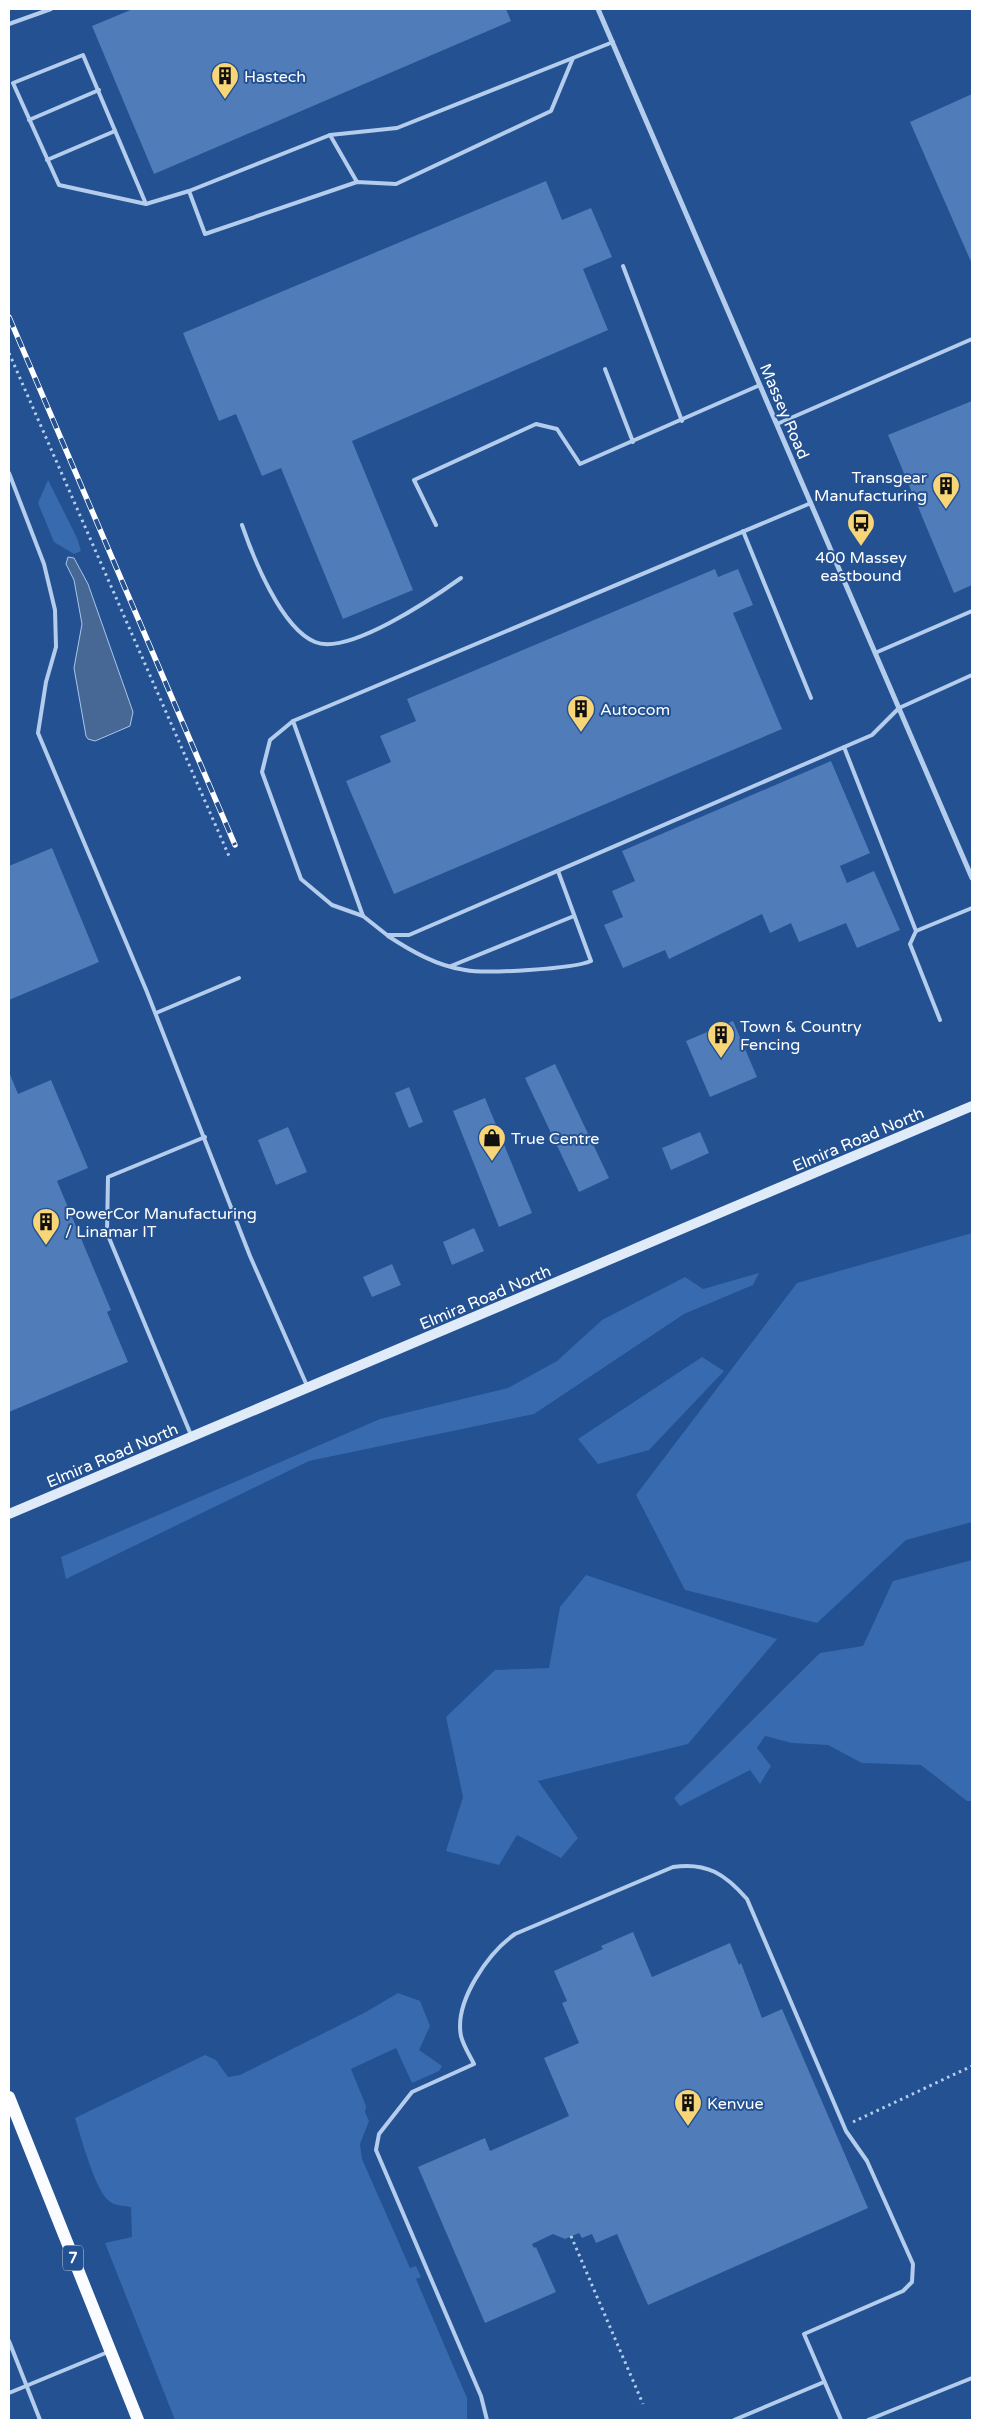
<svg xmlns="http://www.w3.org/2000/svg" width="981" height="2429" font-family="'Varela Round',sans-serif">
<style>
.green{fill:#376aae}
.water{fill:#476795;stroke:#a8c7ed}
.building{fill:#507cb9}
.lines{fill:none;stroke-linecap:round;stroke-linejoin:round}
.path{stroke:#b4cded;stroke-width:3;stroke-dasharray:2.5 4;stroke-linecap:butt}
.lane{stroke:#b4cded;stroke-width:4}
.street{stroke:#b4cded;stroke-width:5}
.secondary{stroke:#e0ebfa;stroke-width:10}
.primary{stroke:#fafcff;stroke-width:12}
.rail-casing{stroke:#fff;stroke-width:5.5}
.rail{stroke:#235191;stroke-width:4;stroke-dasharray:11;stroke-linecap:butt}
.labels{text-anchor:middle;stroke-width:4;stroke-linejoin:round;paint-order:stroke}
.shield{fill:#235191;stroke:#bdcbde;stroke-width:1}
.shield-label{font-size:15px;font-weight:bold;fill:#fff}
.poi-label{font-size:16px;fill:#fff;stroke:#235191;text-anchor:start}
.street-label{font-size:16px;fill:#fff;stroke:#235191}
</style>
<rect width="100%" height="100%" fill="#235191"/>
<g class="green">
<polygon points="48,480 77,538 81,551 74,554 54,542 38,503"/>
<polygon points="972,1233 972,1522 906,1540 817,1623 685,1590 636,1495 797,1283"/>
<polygon points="759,1273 753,1285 684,1314 534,1414 309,1461 66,1579 61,1557 380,1419 508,1388 557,1361 602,1320 685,1277 703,1289"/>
<polygon points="702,1357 724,1371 649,1450 598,1464 578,1439"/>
<polygon points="972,1560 972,1801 967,1801 921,1765 862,1763 828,1745 792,1743 765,1736 757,1748 771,1766 760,1784 750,1770 680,1806 674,1798 820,1653 863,1646 893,1581"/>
<polygon points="586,1575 777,1639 688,1744 538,1781 578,1838 561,1858 517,1835 499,1865 446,1851 463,1797 446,1717 495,1670 549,1668 560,1607"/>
<path d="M 398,1993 L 420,2001 L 430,2026 L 419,2050 L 442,2066 L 439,2071 L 412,2083 L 396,2048 L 351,2069 L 366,2106 L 365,2112 L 369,2121 L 360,2144 L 362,2159 L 410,2268 L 416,2266 L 421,2277 L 416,2279 L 467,2398 L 467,2420 L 175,2420 L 105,2243 L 132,2237 L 131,2207 C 124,2206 115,2206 109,2201 C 95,2190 81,2137 75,2118 L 205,2055 L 216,2060 L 228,2077 L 240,2075 L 366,2012 Z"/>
</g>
<polygon class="water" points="68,557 74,558 88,584 133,712 130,726 95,741 88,739 86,736 74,668 82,624 74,580 66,564"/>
<g class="building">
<polygon points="133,9 506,9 511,21 154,174 92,26"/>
<polygon points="972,94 972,264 910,122"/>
<polygon points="546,181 562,220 591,208 612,257 583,269 608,330 352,441 413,590 343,619 281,468 262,476 236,414 219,421 183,333"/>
<polygon points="972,401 972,585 954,593 888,435"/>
<polygon points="715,569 718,577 738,569 753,605 733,613 782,729 394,894 346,781 391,762 380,736 416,721 407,699"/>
<polygon points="831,761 870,853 840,866 847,883 874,871 900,930 857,948 846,923 799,942 791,923 770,933 762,914 669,959 665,950 623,968 604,925 623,917 612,891 635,881 622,851"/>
<polygon points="52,848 99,962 9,1000 9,866"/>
<polygon points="733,1021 757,1077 710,1097 686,1041"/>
<polygon points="555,1064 609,1178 579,1192 525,1078"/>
<polygon points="9,1072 18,1094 51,1080 88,1168 57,1181 111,1310 107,1312 128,1362 9,1412"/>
<polygon points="409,1087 423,1122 409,1128 395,1093"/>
<polygon points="485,1098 532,1213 499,1227 453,1111"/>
<polygon points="288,1127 307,1172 276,1185 258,1140"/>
<polygon points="700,1132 709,1153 671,1170 662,1148"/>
<polygon points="474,1228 484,1251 452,1265 443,1242"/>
<polygon points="392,1264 401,1285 372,1297 363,1277"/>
<polygon points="633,1932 652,1977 730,1943 739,1965 741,1963 762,2018 782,2009 868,2208 648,2305 617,2234 596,2243 592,2234 582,2238 579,2233 565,2239 553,2234 532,2244 534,2248 536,2247 556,2292 485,2323 418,2167 485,2138 490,2151 569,2116 544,2058 579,2043 562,2003 567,2001 554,1971 603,1949 601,1946"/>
</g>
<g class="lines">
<g class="path">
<polyline points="9,353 229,856"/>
<polyline points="853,2122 972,2066"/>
<polyline points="571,2236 643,2404"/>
</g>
<g class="lane">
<polyline points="9,24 51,9"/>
<polyline points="29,120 99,90"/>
<polyline points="330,135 357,182"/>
<polyline points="47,160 115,131"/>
<polyline points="189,191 205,234 357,182 396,184 551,111 573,58"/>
<polyline points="146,204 83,55 13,83 59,185 146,204 189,191 330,135 397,128 613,42"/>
<polyline points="623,266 682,421"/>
<polyline points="605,369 633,442"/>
<polyline points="777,424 972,339"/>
<polyline points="9,473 44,564 55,610 56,647 46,682 38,733 147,992 250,1256 308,1388"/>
<polyline points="811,503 293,721 363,916 387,935 409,935 872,735 899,708 972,675"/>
<path d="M 242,525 C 253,557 281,628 315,642 C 348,656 433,598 461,578"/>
<polyline points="436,525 414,480 536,424 557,429 580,464 760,385"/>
<polyline points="743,531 811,698"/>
<polyline points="875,653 972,611"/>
<polyline points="293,721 270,740 262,772 301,879 332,905 363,916"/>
<polyline points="844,747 916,931 910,944 940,1020"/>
<polyline points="916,931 972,908"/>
<path d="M 388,936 C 411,951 437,966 465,970 C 486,974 573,969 591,961 L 558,871"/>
<polyline points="451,966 574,916"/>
<polyline points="156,1013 239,978"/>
<polyline points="191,1435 107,1233 108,1177 205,1137"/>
<polyline points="9,2341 40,2420"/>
<polyline points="9,2393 108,2352"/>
<path d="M 487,2420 L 481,2396 L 376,2150 L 379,2134 L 412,2092 L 474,2064 C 470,2056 463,2045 461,2036 C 454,2001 489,1952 515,1934 L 673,1867 C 707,1862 725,1874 747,1899 L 846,2131 L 867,2161 L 913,2264 L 912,2282 L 903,2291 L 804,2334 L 841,2420"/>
<polyline points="734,2420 824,2382"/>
<polyline points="868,2420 972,2378"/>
</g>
<polyline class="street" points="598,9 972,878"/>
<polyline class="secondary" points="9,1514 972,1106"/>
<polyline class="primary" points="9,2097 138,2420"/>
<defs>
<polyline id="rail" points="9,317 235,845"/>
</defs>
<use href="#rail" class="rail-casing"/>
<use href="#rail" class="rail"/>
</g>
<defs>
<symbol id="building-pin" viewBox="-11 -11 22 30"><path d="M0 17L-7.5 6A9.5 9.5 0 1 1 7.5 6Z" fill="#f8d577" stroke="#235191"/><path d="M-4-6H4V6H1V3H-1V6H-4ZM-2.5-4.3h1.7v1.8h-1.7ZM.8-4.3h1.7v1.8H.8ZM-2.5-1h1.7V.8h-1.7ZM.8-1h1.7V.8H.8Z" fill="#111"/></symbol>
<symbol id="bus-pin" viewBox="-11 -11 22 30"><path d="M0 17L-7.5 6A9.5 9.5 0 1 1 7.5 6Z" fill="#f8d577" stroke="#235191"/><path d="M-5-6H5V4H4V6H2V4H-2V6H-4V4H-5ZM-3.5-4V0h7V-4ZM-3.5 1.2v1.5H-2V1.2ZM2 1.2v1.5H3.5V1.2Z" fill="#111"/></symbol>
<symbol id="shop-pin" viewBox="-11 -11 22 30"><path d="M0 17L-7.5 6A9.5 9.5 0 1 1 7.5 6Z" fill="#f8d577" stroke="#235191"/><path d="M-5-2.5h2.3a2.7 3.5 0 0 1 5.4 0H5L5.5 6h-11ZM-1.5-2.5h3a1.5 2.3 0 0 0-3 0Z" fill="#111"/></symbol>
</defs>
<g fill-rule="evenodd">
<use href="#building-pin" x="209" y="60" width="32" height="43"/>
<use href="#building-pin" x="930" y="470" width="32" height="43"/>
<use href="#bus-pin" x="845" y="507" width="32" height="43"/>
<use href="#building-pin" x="565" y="693" width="32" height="43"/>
<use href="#building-pin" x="705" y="1019" width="32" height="43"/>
<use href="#shop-pin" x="476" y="1122" width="32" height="43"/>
<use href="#building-pin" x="30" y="1206" width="32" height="43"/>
<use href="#building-pin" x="672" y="2087" width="32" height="43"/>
</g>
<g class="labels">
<rect class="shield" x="63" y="2245.5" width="20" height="25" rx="4"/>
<g class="shield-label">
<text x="73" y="2263">7</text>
</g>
<g class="poi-label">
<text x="244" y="82">Hastech</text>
<text x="927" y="483" text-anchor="end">Transgear<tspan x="927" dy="18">Manufacturing</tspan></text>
<text x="861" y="563" text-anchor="middle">400 Massey<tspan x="861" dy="18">eastbound</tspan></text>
<text x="600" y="715">Autocom</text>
<text x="740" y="1032">Town &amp; Country<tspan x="740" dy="18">Fencing</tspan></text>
<text x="511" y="1144">True Centre</text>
<text x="65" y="1219">PowerCor Manufacturing<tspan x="65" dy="18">/ Linamar IT</tspan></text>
<text x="707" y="2109">Kenvue</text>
</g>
<g class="street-label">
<text transform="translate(785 411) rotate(67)" y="6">Massey Road</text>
<text transform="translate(858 1139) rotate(-23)" y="6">Elmira Road North</text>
<text transform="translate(485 1297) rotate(-23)" y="6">Elmira Road North</text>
<text transform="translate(112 1455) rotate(-23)" y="6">Elmira Road North</text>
</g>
</g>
<rect width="981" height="2429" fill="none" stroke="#ffffff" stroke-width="20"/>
</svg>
